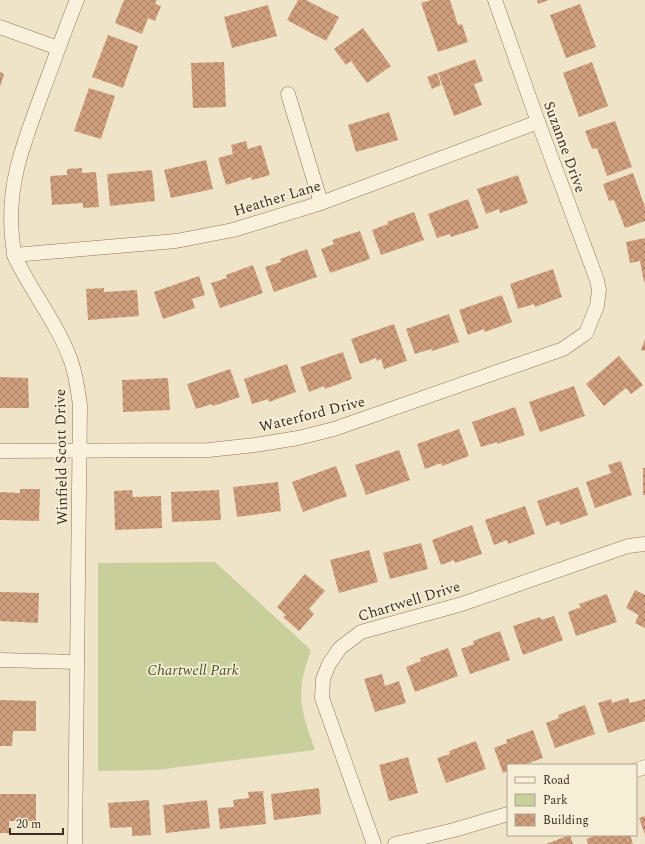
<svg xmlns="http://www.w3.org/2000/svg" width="645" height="844" font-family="Spectral,serif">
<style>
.green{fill:#c9cf9b}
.building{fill:url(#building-cross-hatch)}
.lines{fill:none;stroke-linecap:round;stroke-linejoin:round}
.street-casing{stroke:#8d765c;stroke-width:15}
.street{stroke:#faf1dc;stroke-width:14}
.labels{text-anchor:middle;stroke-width:3.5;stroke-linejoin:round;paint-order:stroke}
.street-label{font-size:15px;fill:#3d2e20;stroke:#f7eed8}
.park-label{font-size:15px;font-style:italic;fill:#4d5a26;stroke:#f7eed8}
</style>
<defs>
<pattern id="building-cross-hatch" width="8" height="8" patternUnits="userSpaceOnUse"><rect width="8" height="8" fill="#cf9f7d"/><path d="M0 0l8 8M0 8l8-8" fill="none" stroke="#a98266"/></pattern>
</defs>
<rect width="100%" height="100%" fill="#f0e4c8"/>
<path class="green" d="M 215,562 L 311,650 C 295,695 300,706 315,750 L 156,770 L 98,771 L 98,563 Z"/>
<g class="building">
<polygon points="124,0 157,0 155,4 161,6 155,21 148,18 142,34 115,23"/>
<polygon points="298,0 306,0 339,17 326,41 287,20"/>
<polygon points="431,0 450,0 458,25 462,24 468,42 438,52 421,3"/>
<polygon points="537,0 549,0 538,4"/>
<polygon points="580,4 596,47 566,58 550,15"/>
<polygon points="268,5 277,36 232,48 224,17"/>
<polygon points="363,28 391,66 367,83 351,61 346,65 334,49"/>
<polygon points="108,35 138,46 123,88 92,77"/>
<polygon points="475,59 483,81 474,84 482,105 454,116 438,73"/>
<polygon points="224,62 226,107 193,108 191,63"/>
<polygon points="592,62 608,106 579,117 563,73"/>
<polygon points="0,72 4,74 0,87"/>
<polygon points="437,73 441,85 432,89 427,77"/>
<polygon points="89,88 115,96 101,139 74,131"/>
<polygon points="389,112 398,140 356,152 348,125"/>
<polygon points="615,121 632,167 607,176 597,148 592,149 585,131"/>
<polygon points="246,141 248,149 261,145 270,175 252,180 251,177 226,185 218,158 233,154 231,145"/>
<polygon points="206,160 213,189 171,198 164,170"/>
<polygon points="82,168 82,173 96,172 99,207 83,208 83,203 52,205 50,176 67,175 67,169"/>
<polygon points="152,170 155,201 110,206 107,174"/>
<polygon points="633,173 645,207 645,221 625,228 614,200 609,201 603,184"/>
<polygon points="518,175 528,203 500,213 499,209 486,214 477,189"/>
<polygon points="468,199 479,228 451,237 450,234 437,238 428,214"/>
<polygon points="414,212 424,240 381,255 372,230 388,224 387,222"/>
<polygon points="360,231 370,259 330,273 321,249 334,244 332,240"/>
<polygon points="645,238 645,282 644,282 640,261 630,263 626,242"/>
<polygon points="307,249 317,277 274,292 265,267 281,262 280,259"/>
<polygon points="253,265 263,293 220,308 211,283 227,278 226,275"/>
<polygon points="553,269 562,297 535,307 534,304 518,309 510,284"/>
<polygon points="199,276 205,295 192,299 195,308 163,319 154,292"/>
<polygon points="104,288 104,292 137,290 139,316 88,320 86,289"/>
<polygon points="502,295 512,322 485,332 484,329 468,335 459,310"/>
<polygon points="449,314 459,342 432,351 431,349 415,354 406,329"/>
<polygon points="394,324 407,361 384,369 381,359 377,361 376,358 360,364 351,339"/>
<polygon points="645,339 645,351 641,350"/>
<polygon points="343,352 352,379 325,389 324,386 309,392 300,367"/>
<polygon points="619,356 643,385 631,394 626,388 604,406 586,384"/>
<polygon points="287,364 296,392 269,402 268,399 252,404 244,379"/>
<polygon points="230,369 240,397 213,406 212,404 196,409 187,384"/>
<polygon points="0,377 28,378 29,408 0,408"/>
<polygon points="168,378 170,410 123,412 122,380"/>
<polygon points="574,386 585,416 540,432 529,402"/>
<polygon points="515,407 525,435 497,444 497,442 481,447 472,422"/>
<polygon points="459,429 469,456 442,466 441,463 425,469 417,444"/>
<polygon points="399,450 410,480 366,495 355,465"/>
<polygon points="621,461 632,495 595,508 586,482 611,473 608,465"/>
<polygon points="336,466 347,496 303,512 292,482"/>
<rect x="643" y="468" width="2" height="27"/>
<polygon points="278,482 281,511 237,517 233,487"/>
<polygon points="578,487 588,515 560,525 559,521 546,526 537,501"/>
<polygon points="20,489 40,489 39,521 0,520 0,492 20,493"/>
<polygon points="132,490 133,497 161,496 162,528 115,530 114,491"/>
<polygon points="219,490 221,520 172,522 171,492"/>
<polygon points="525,506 535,534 508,544 507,540 494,545 485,520"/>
<polygon points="472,525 482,554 455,563 454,560 441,565 432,540"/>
<polygon points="421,543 428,569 390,579 383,553"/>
<polygon points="369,550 378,582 339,593 330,560"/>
<polygon points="305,574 325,591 309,609 314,614 299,631 283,617 286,615 277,607"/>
<polygon points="635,590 645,595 645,628 635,623 639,615 626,608"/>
<polygon points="0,592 39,593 38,623 0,621"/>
<polygon points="607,594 617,622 576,636 568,612 581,607 579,604"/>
<polygon points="554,616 563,640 523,655 513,626 540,617 541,620"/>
<polygon points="500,631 510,660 470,674 461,649 474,644 473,641"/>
<polygon points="448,648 458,676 415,692 406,667 421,661 420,658"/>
<polygon points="382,674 385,686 399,681 406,703 375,712 364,679"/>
<polygon points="628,698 630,703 645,699 645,721 608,733 598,703 611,699 612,703"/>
<polygon points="0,700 36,701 36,731 13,731 12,746 0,746"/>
<polygon points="585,705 595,734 555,748 546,723 559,718 558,715"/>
<polygon points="533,730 543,758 524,765 508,765 508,771 503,773 494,748 507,743 506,740"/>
<polygon points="476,741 486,769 446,783 437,758 450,754 449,751"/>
<polygon points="408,757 418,793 389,801 379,765"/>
<polygon points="319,788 321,814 274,820 271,794"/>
<polygon points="263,791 266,824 220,829 218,808 234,807 233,800 249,798 248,792"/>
<polygon points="0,794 36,794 36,821 9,821 9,833 0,833"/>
<polygon points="149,800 151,835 132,836 132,827 110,828 108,803"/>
<polygon points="207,800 210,828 166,833 163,805"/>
<polygon points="645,816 645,835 639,818"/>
<polygon points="570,835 573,844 546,844"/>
<polygon points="597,835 630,835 633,844 588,844 586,839"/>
</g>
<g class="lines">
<defs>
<g id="street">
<polyline points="0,27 58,48"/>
<polyline points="288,94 321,203"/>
<polyline points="14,255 176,241 233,230 321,203 538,122"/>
<polyline points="0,451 209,450 255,445 298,438 334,429 563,349 586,333 597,306 599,290 597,280 538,122 495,0"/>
<polyline points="0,660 77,662"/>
<polyline points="636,770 645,767"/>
<path d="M 75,844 L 80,405 C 78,391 76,375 71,361 C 58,324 32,293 15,257 C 13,251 13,243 12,237 C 7,182 24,143 42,93 C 54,62 64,31 77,0"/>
<polyline points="374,844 322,698 323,679 329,664 340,648 361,632 462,604 628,546 645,544"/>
<polyline points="395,844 454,830 508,814"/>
</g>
</defs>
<use href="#street" class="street-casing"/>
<use href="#street" class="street"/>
</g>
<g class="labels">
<g class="street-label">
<text transform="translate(565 147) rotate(70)" y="5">Suzanne Drive</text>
<text transform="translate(277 198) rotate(-17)" y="5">Heather Lane</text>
<text transform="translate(312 414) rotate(-14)" y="5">Waterford Drive</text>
<text transform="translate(61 457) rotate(-91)" y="5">Winfield Scott Drive</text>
<text transform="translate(409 601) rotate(-17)" y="5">Chartwell Drive</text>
</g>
<g class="park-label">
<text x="193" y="675">Chartwell Park</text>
</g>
</g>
<rect x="507" y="764" width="130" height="72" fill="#f7eed8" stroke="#ada18e"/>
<rect x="515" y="777" width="20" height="6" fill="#faf1dc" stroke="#ada18e"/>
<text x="543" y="784" font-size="12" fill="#3d2e20">Road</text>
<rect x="515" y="794" width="20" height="12" fill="#c9cf9b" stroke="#ada18e"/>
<text x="543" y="804" font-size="12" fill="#3d2e20">Park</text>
<rect x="515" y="814" width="20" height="12" fill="url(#building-cross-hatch)" stroke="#ada18e"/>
<text x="543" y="824" font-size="12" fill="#3d2e20">Building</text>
<path d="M10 828v6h53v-6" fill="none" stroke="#3d2e20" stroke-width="2"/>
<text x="16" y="828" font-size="12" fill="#3d2e20" stroke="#f7eed8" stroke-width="3" paint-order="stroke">20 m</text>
</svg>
